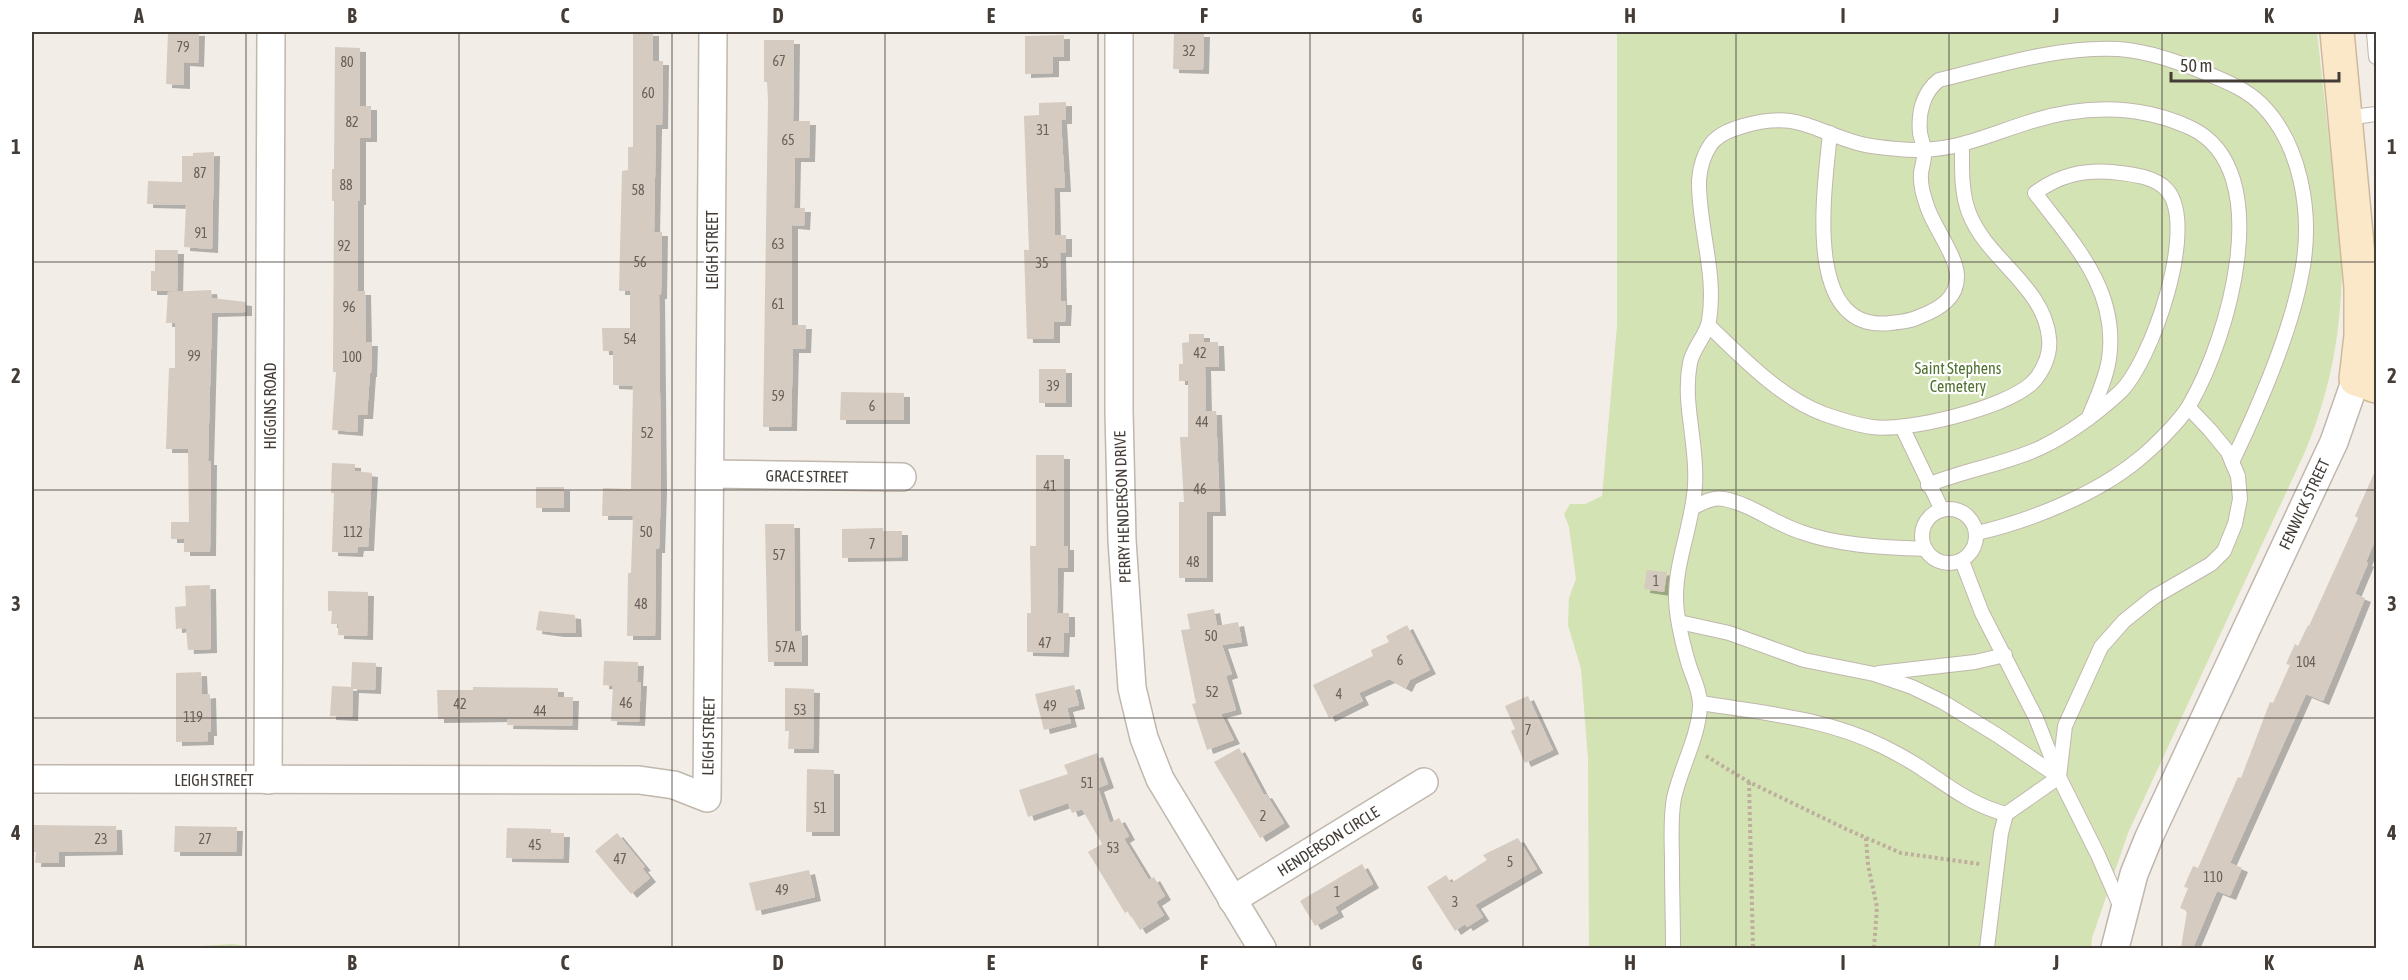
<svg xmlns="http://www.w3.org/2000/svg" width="2408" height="980" font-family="'Asap Condensed',sans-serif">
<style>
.green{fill:#d3e3b3}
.building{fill:#d6cbc0;filter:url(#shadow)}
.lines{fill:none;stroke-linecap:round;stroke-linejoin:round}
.lane-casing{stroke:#c0b7ad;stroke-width:16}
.street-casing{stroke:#c0b7ad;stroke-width:30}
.secondary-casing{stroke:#ceba9a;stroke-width:36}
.path{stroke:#bdae9d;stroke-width:4;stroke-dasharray:3 3;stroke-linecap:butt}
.lane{stroke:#fff;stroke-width:14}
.street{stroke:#fff;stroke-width:27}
.secondary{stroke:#fae8c9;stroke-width:33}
.grid{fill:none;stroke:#443d37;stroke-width:1.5;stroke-opacity:0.55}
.labels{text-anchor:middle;stroke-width:4.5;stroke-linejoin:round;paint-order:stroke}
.number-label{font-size:14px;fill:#686059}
.street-label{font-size:16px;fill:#443d37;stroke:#fff}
.park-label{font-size:16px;fill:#50712f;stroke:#fff}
.neatline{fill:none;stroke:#443d37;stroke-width:2}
.grid-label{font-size:20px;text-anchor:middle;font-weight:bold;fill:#443d37}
</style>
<defs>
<filter id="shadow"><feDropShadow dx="6" dy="4" stdDeviation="0" flood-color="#0004"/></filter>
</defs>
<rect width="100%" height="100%" fill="#f2ede7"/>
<g class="green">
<path d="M 1617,32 L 2317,32 L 2342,259 C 2342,329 2331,391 2304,454 L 2128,833 L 2092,938 L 2091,948 L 1589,948 L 1588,759 L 1581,669 L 1568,625 L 1569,598 L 1576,579 L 1569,527 L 1564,514 L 1570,504 L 1585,504 L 1602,496 L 1617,326 Z"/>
<polygon points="232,944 261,948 143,948 148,947 188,947"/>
</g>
<g class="building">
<polygon points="168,32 199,32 198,63 184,62 184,85 166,84"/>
<polygon points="633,32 653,32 653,61 663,61 662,125 656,125 654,232 662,232 661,295 659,295 661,489 659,549 656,549 655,636 627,636 628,573 631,573 633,516 602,516 603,488 631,489 633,386 613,385 613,351 603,351 602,328 630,328 630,291 619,291 622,171 628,170 628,147 633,147"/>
<polygon points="1174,33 1204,33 1203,70 1173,69"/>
<polygon points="1064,35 1064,57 1053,57 1053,73 1025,74 1025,36"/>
<polygon points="764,40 794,40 793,121 810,121 809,158 795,158 794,208 805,208 804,226 792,225 792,325 806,325 805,349 793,349 791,427 763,427 768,101 767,82 764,82"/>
<polygon points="335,47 360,48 360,106 371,106 371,138 360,138 360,201 358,201 358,291 365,291 366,342 372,342 371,373 370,373 367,415 358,415 357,432 332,430 336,372 333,372 334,201 332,201 332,169 334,169"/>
<polygon points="1066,102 1066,120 1061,120 1065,188 1054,188 1055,235 1066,235 1066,253 1060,253 1061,301 1066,301 1065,322 1054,322 1054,339 1027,339 1024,250 1029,250 1024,116 1039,115 1039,103"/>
<polygon points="214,152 212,249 184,247 186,205 147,204 148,181 182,182 182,156 193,156 193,153"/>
<polygon points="155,250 178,250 177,291 151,291 151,271 155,271"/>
<polygon points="211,290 212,298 246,302 246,312 212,313 208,461 211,461 210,552 184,552 184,539 171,539 171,522 189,522 188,449 166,449 169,368 175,368 175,323 166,323 168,292"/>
<polygon points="1189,334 1204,334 1204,342 1218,342 1219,367 1205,367 1206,411 1216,411 1220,512 1207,512 1207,578 1179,578 1179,502 1184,502 1180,437 1188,437 1188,381 1179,381 1179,364 1183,364 1182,343 1189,342"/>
<rect x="1039" y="369" width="27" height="34"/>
<polygon points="841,392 904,393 904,420 840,420"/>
<polygon points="1036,455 1064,455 1064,546 1068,546 1068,568 1058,568 1057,613 1069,613 1069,633 1064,633 1063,653 1027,652 1027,613 1031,613 1030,546 1036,546"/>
<polygon points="332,463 355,464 355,471 372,473 368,547 358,547 357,553 332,552 334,493 331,493"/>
<polygon points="2376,469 2376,538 2366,562 2368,563 2355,594 2365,598 2347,643 2323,701 2306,694 2230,863 2242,868 2230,896 2217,891 2193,948 2181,948 2187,911 2180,908 2188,888 2184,887 2193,866 2198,868 2238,777 2241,778 2270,702 2273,703 2290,665 2286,664 2295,644 2298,646 2308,625 2309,626 2358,518 2355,516"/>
<rect x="536" y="487" width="28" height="21"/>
<polygon points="765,524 794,524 795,632 802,631 802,662 768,662"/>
<polygon points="883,528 883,531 902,531 902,557 842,558 842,529"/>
<polygon points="1647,570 1667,572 1664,592 1644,589"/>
<polygon points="210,585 211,649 188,650 186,628 176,629 175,607 186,606 185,586"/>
<polygon points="328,591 368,592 367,636 338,635 338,624 331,624 332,611 328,611"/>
<polygon points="1214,609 1217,626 1238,622 1242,642 1222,645 1232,674 1226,676 1236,710 1221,714 1234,740 1207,750 1192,704 1196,703 1181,630 1190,629 1187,614"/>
<polygon points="539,611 575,615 576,633 558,633 536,630"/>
<polygon points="1407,625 1430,670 1410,680 1406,688 1389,679 1359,693 1363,701 1329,718 1313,685 1373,656 1371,650 1389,642 1386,636"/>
<polygon points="604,661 638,662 637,682 641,682 639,722 611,721 613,686 603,685"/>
<polygon points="352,662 376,663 375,690 353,689 352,717 330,716 332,686 351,687"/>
<polygon points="201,672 202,695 210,694 211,732 208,732 208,741 176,742 176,673"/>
<polygon points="1074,685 1079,705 1067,708 1071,723 1044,730 1035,694"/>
<polygon points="473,687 558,688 558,697 573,697 572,726 507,725 508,718 438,719 437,690 473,690"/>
<polygon points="785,688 814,689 813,749 788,749 789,731 785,731"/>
<polygon points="1528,696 1553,750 1525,763 1511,731 1515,729 1505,706"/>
<polygon points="1239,748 1264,795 1266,794 1284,823 1260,838 1214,762"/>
<polygon points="1097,753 1108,784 1098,788 1110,823 1119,818 1129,836 1124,839 1149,880 1154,877 1165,896 1156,902 1164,915 1140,930 1128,911 1125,913 1088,852 1102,844 1082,809 1072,813 1068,803 1028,817 1019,790 1068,774 1064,765"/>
<polygon points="807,769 834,770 834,832 806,832"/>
<polygon points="32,825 116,826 117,851 59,852 59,863 35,863 36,852 32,852"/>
<polygon points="175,826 237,827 236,852 174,852"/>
<polygon points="507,828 551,829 551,833 564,833 563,859 506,858"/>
<polygon points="617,833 645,867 642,868 650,878 631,894 595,851"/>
<polygon points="1518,838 1537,869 1475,905 1483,917 1467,927 1465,924 1455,931 1427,887 1446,875 1451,883 1487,860 1483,855"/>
<polygon points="1362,864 1373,884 1335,907 1338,913 1315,926 1300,901"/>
<polygon points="809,870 815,897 756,911 749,883"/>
</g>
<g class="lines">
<defs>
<g id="lane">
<polyline points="2374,32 2376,57"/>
<polyline points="2346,118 2376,114"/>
<path d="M 1830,133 C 1825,187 1801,334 1891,323 C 1902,322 1911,321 1921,316 C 1939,309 1958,298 1957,275 C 1956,256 1935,228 1928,209 C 1924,197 1920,186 1921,173 C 1922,166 1925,158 1924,151 C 1924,145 1921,139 1920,133 C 1918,113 1923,92 1939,80 C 1997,66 2058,46 2118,49 C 2148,51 2178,62 2206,73 C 2225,81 2246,89 2261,104 C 2301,144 2312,212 2303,266 C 2293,327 2259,406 2232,462"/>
<path d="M 1709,326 C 1743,358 1779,397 1824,414 C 1839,419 1856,425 1872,427 C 1908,432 2005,408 2032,383 C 2043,372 2051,354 2049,338 C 2044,286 1987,260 1969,213 C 1961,192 1962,169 1962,146"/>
<polyline points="1902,427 1942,510"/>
<path d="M 1928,485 C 1965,470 2005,464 2040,448 C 2069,434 2096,414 2119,393 C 2151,364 2199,226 2167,190 C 2155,176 2129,174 2112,172 C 2083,170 2059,175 2035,193 C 2073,243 2119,290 2109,359 C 2106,379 2096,400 2088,419"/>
<path d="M 1694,507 C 1704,502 1713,497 1724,499 C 1751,504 1775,524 1801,532 C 1840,546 1884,547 1925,549"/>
<circle cx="1949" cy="536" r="27"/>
<polyline points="1962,561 1982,613 2036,718 2059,777 2098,855 2122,910"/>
<polyline points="1679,622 1729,633 1804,660 1874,674 1912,687 1943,702 1997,735 2059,777"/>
<polyline points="1879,673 1975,662 2005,655"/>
<path d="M 1701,703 C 1762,713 1826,718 1882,746 C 1894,752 1907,759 1918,766 C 1949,786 1969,804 2006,814 L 2059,777 L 2065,726 L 2101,647 L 2124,621 L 2154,597 L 2211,564 L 2224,551 L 2235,524 L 2240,499 L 2238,476 L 2232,462 L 2228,452 L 2210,430 L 2189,408"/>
<path d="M 1673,948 C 1673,920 1672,892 1672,864 C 1672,842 1670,819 1674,798 C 1681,767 1698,738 1700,707 C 1701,692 1692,676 1688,662 C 1682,641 1676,618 1676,597 C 1676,559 1693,523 1695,485 C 1698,445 1682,403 1690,363 C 1693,347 1707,335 1709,321 C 1717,273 1698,226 1699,180 C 1700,168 1704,154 1711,144 C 1719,134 1730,130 1743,126 C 1798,110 1812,131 1861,144 C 1873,147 1886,148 1898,149 C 1950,154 1979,138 2026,123 C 2081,105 2137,103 2191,128 C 2279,170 2227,341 2190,404 C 2182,419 2153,448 2139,459 C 2097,494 2030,521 1977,533"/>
<polyline points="1987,948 2001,833 2006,814"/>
</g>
<g id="street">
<polyline points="1119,32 1119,411 1122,540 1132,688 1144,738 1160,779 1262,948"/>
<polyline points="711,474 902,477"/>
<polyline points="32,779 639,780 674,785 707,798 713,32"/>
<polyline points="268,780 271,32"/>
<polyline points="1232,900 1424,782"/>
<polyline points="2115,948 2134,874 2149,837 2334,442 2356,379"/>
</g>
<polyline id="secondary" points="2337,32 2361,287 2361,336 2356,379 2376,386"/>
</defs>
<use href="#lane" class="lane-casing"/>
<use href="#street" class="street-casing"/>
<use href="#secondary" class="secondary-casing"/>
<g class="path">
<polyline points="1706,756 1749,782 1846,829 1901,853 1980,864"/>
<polyline points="1749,782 1753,948"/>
<polyline points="1866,838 1868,865 1877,907 1874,948"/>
</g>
<use href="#lane" class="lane"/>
<use href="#street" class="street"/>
<use href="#secondary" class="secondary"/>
</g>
<path class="grid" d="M 246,32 L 246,948M 459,32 L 459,948M 672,32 L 672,948M 885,32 L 885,948M 1098,32 L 1098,948M 1310,32 L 1310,948M 1523,32 L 1523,948M 1736,32 L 1736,948M 1949,32 L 1949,948M 2162,32 L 2162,948M 32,262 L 2376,262M 32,490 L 2376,490M 32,718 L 2376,718"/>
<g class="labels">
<g class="number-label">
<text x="183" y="52">79</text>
<text x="1189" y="56">32</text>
<text x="779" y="66">67</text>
<text x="347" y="67">80</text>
<text x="648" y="98">60</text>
<text x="352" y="127">82</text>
<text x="1043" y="135">31</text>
<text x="788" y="145">65</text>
<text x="200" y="178">87</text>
<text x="346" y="190">88</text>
<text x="638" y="195">58</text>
<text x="201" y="238">91</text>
<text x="778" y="249">63</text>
<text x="344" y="251">92</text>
<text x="640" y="267">56</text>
<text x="1042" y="268">35</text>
<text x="778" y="309">61</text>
<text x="349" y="312">96</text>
<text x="630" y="344">54</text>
<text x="1200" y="358">42</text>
<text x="194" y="361">99</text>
<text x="352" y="362">100</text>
<text x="1053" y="391">39</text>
<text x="778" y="401">59</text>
<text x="872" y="411">6</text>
<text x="1202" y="427">44</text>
<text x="647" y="438">52</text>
<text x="1050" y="491">41</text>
<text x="1200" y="494">46</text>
<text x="353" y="537">112</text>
<text x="646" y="537">50</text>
<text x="872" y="549">7</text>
<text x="779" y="560">57</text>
<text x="1193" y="567">48</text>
<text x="1656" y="586">1</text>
<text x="641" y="609">48</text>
<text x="1211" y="641">50</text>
<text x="1045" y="648">47</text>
<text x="785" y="652">57A</text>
<text x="1400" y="665">6</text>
<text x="2306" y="667">104</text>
<text x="1212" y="697">52</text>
<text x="1339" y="699">4</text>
<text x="626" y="708">46</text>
<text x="460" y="709">42</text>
<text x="1050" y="711">49</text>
<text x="800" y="715">53</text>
<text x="540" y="716">44</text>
<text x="193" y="722">119</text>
<text x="1528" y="735">7</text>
<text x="1087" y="788">51</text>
<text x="820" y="813">51</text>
<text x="1263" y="821">2</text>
<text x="101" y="844">23</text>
<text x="205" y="844">27</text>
<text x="535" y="850">45</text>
<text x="1113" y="853">53</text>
<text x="620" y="864">47</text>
<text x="1510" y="867">5</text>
<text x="2213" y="882">110</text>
<text x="782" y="895">49</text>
<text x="1337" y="897">1</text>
<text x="1455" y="907">3</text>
</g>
<g class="street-label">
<text transform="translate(712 250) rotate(-90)" y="6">LEIGH STREET</text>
<text transform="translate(270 406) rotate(-90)" y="6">HIGGINS ROAD</text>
<text transform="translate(807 476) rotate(1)" y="6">GRACE STREET</text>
<text transform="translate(2304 504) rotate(-65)" y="6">FENWICK STREET</text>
<text transform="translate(1122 507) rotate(-92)" y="6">PERRY HENDERSON DRIVE</text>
<text transform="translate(708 736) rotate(-89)" y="6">LEIGH STREET</text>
<text x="214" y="786">LEIGH STREET</text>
<text transform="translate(1328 841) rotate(-32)" y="6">HENDERSON CIRCLE</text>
</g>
<g class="park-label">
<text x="1958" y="374">Saint Stephens<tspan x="1958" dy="18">Cemetery</tspan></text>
</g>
</g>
<rect width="2408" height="980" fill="none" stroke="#ffffff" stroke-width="66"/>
<path d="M2171 72v9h168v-9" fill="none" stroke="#443d37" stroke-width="3"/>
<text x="2180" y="72" font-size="18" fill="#443d37" stroke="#ffffff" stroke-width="4.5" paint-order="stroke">50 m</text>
<rect x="33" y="33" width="2342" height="914" class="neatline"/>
<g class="grid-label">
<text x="139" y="23">A</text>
<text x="352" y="23">B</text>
<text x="565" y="23">C</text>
<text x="778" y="23">D</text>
<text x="991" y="23">E</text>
<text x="1204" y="23">F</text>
<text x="1417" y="23">G</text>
<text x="1630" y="23">H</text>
<text x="1843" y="23">I</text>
<text x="2056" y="23">J</text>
<text x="2269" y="23">K</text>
<text x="16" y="154">1</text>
<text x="2392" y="154">1</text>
<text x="16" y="383">2</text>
<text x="2392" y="383">2</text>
<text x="16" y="611">3</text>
<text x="2392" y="611">3</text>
<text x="16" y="840">4</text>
<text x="2392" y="840">4</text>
<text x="139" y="970">A</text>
<text x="352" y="970">B</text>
<text x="565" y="970">C</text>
<text x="778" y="970">D</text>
<text x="991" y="970">E</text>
<text x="1204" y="970">F</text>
<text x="1417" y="970">G</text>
<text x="1630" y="970">H</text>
<text x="1843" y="970">I</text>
<text x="2056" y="970">J</text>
<text x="2269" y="970">K</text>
</g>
</svg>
